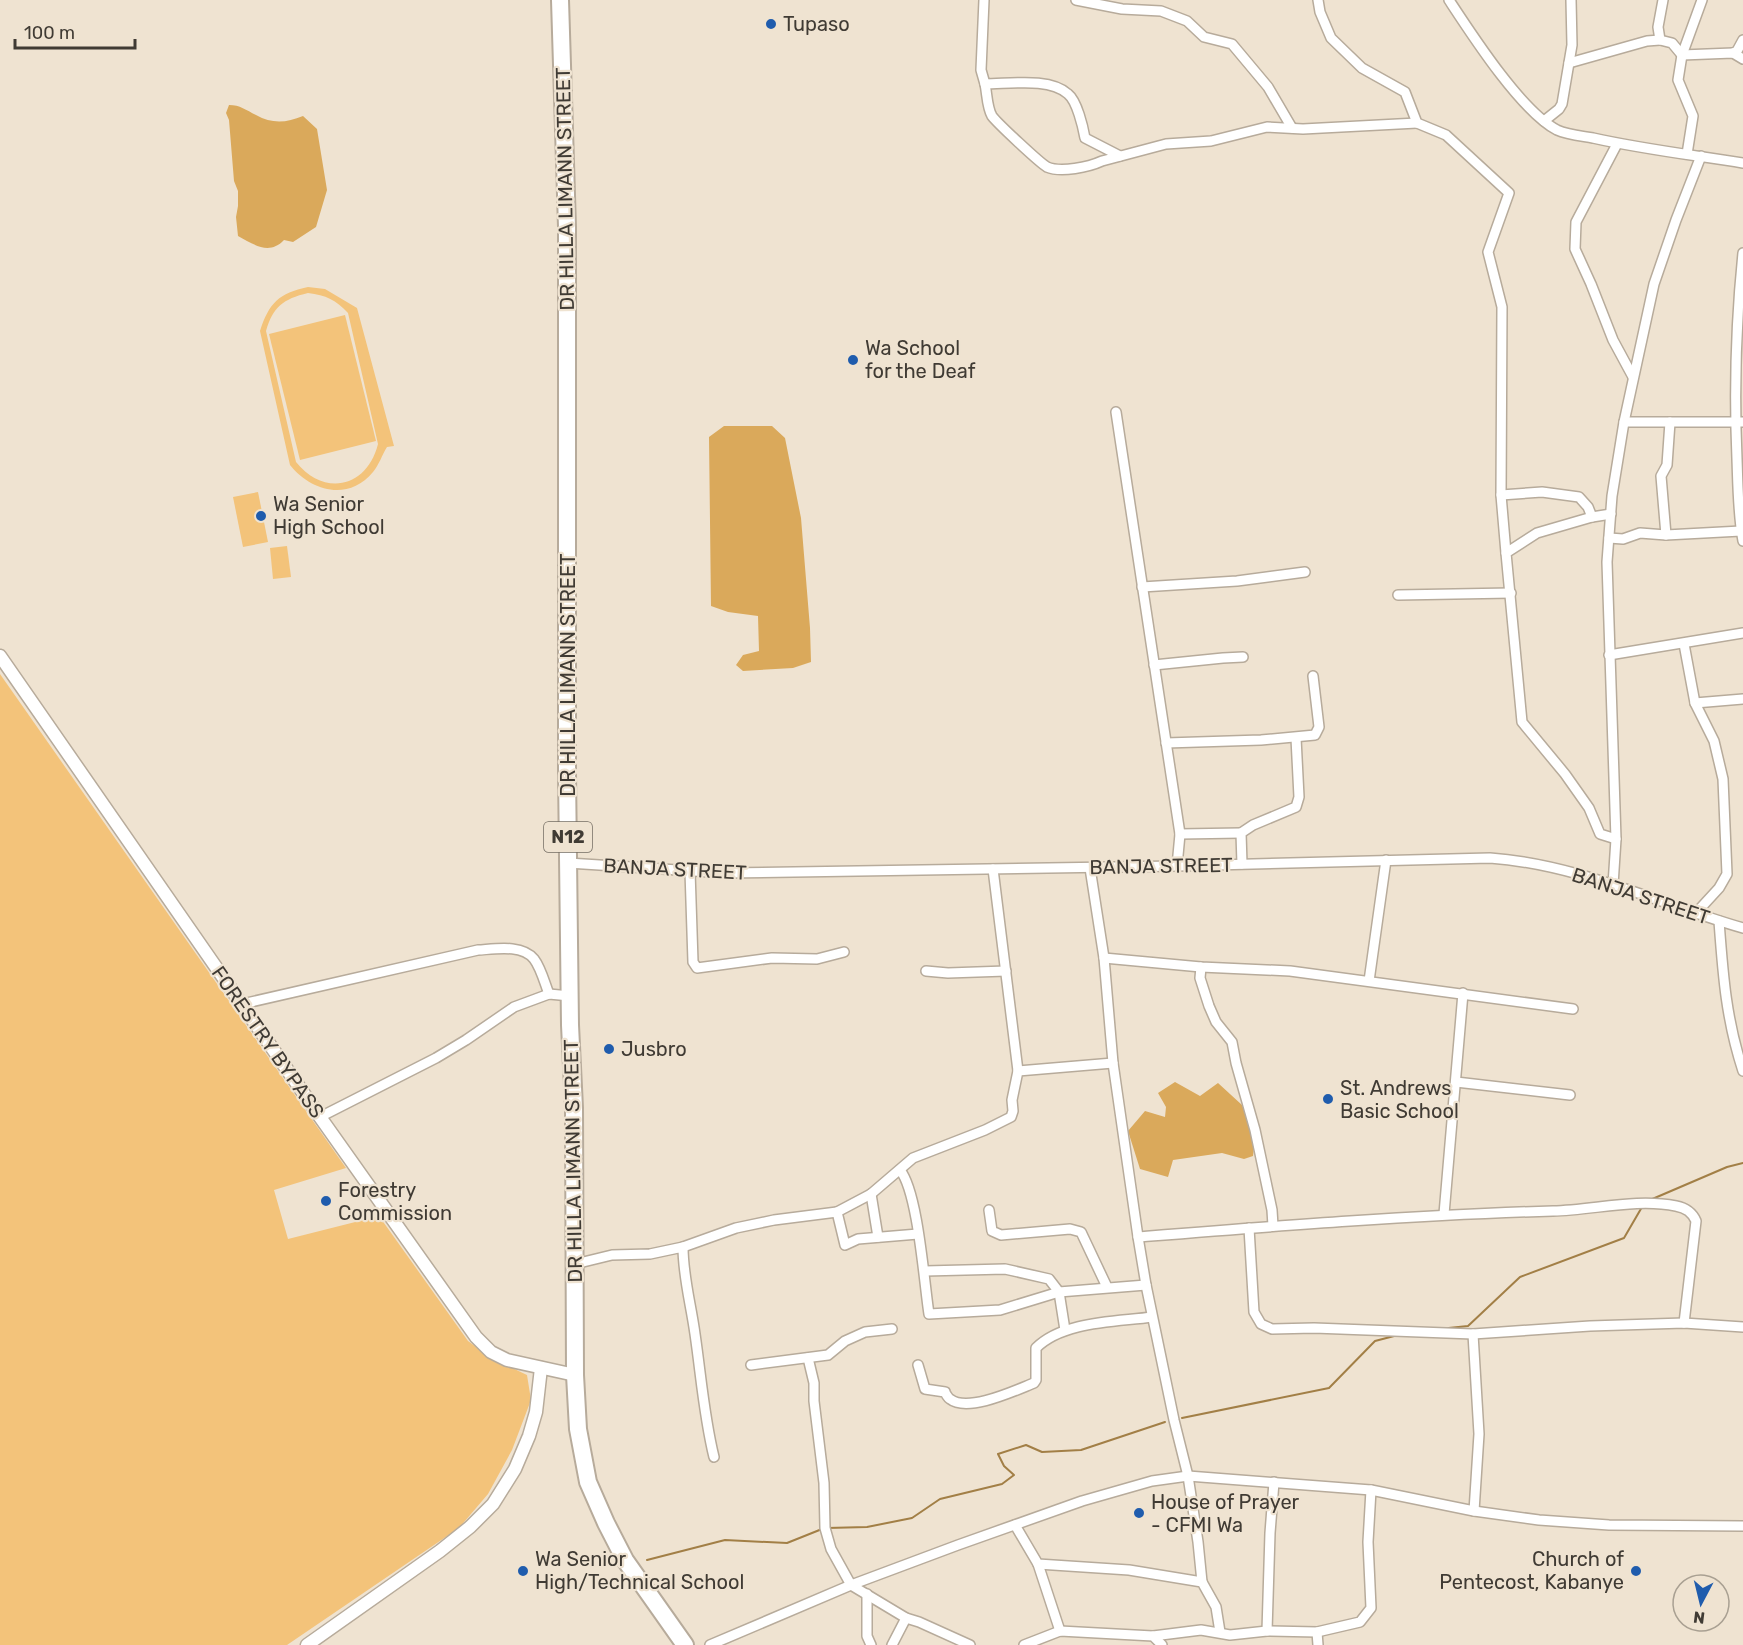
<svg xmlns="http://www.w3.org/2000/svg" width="1743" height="1645" font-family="Rubik,sans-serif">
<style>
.green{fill:#f3c37a;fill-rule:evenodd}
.forest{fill:#daa95b}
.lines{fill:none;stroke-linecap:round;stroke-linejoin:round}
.stream{stroke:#a27f46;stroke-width:2}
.street-casing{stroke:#b7ab9b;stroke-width:12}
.secondary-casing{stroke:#b7ab9b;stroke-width:15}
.highway-casing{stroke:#b7ab9b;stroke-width:20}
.street{stroke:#fff;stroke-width:9}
.secondary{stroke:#fff;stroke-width:12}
.highway{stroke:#fff;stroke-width:16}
.poi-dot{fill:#1f5cad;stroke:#efe3d1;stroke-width:2}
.labels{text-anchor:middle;stroke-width:4.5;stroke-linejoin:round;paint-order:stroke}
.shield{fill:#efe3d1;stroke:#746d63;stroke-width:1.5}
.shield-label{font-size:18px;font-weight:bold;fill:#403b34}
.poi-label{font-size:20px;fill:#403b34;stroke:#efe3d1;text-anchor:start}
.street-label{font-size:20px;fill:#403b34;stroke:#efe3d1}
</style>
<rect width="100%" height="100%" fill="#efe3d1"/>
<g class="green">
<path d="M 308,287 L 325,289 L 357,308 L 394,446 L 387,447 C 382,455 379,465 373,472 C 348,502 311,491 290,465 L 260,331 C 269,303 279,293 308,287 ZM 308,293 C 326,295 336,300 348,313 L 378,444 C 367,488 324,497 296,462 L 266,331 C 273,307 283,299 308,293 Z"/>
<polygon points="345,315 376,441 300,460 269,334"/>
<polygon points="258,492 268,542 243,547 233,497"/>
<polygon points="287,546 291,577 273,579 270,548"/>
<polygon points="0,674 346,1168 274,1190 288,1239 379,1216 468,1341 491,1358 527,1375 531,1400 512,1450 488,1494 459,1528 287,1645 0,1645"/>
</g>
<g class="forest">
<path d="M 229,105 C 240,105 246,110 256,115 C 272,124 286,123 303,116 L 317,129 L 327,190 L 316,227 L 293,242 L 284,240 C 269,256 253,244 238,236 L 236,217 L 238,206 L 238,191 L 234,181 L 229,120 L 226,113 Z"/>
<polygon points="724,426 772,426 785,438 801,518 810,628 811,662 793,668 743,671 736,665 743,655 759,651 758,616 728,612 711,606 709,437"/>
<polygon points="1175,1082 1200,1096 1218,1083 1242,1105 1255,1139 1253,1156 1244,1159 1222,1153 1173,1160 1168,1177 1140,1169 1128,1131 1145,1111 1165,1117 1166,1107 1158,1093"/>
</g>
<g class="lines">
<g class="stream">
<polyline points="1650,1200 1727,1167 1743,1163"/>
<polyline points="1439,1329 1468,1326 1520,1277 1624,1238 1642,1207"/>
<polyline points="1182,1418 1329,1388 1375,1341 1398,1335"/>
<polyline points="827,1528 867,1527 912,1518 940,1499 1002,1484 1014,1475 1004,1466 998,1454 1026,1445 1042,1452 1081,1450 1165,1422"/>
<polyline points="647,1560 725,1540 787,1543 822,1529"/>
</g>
<defs>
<g id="street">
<path d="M 984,0 L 981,70 L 985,84 C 1009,84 1050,77 1068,94 C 1077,101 1083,127 1085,138 L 1120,156"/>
<polyline points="1076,0 1122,9 1161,11 1187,21 1204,37 1232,44 1268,87 1292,128"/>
<polyline points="1318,0 1320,12 1331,38 1362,68 1405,92 1417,123 1446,135 1509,193 1488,252 1502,307 1501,495 1506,553"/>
<path d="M 1449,0 C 1472,35 1521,111 1557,130 C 1568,135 1582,136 1593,138 C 1642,149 1693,155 1743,163"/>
<polyline points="1663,0 1658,27 1660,40 1672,43 1682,55 1733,53 1743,59"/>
<polyline points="1733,53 1737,51 1743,40"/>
<polyline points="1569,63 1647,41 1660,40"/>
<path d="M 985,84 C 987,93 987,108 992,116 C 997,123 1040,163 1047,167 C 1061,173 1089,167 1102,161 L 1166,144 L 1211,141 L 1267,127 L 1303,129 L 1417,123"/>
<polyline points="1544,121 1559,109 1562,104 1572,45 1571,0"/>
<polyline points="1617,144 1576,222 1575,249 1591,284 1613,340 1633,377"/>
<polyline points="1687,154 1693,116 1678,80 1682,55 1702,0"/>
<path d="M 1743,253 C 1736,321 1734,390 1737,459 C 1738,486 1738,514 1743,541"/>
<polyline points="1116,412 1180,834 1177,866"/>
<polyline points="1624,422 1743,422"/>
<polyline points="1501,495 1542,492 1579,497 1588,507 1592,517"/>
<polyline points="1611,514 1592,517 1537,533 1506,553 1522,722 1565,774 1589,808 1600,834 1616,839"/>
<polyline points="1666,535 1661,476 1667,465 1670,422"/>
<polyline points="1609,538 1623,539 1640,533 1666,535 1741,531"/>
<polyline points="1142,587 1237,581 1305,572"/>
<polyline points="1398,595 1511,593"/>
<polyline points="1684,644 1695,703 1714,741 1723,779 1727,874 1719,888 1696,913"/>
<polyline points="1609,655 1743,633"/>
<polyline points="1154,665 1223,658 1243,657"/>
<polyline points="1695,703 1743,699"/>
<polyline points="1166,743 1261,740 1315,735 1319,727 1313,676"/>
<polyline points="1180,834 1241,833"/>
<path d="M 568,863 L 725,873 L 1177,866 L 1490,858 C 1578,864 1659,904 1743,928"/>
<polyline points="1242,864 1241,833 1253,825 1296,807 1299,797 1296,738"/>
<polyline points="1090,868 1104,958 1113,1063 1138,1237 1146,1285 1174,1420 1188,1476 1198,1542 1202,1582"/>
<polyline points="993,869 1018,1071"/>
<polyline points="690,871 693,962 697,968 772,958 817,959 844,952"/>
<polyline points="1613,885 1616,839 1607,562 1612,496 1624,422 1654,284 1676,220 1701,156"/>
<path d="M 1719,921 C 1723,975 1726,1019 1743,1071"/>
<polyline points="1104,958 1201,967 1290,971 1573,1009"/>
<polyline points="1201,967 1200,978 1209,1006 1216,1022 1232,1042 1236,1063 1255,1130 1272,1210 1273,1226"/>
<polyline points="926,971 948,973 1006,971"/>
<polyline points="1369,981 1386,860"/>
<path d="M 242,1004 L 478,950 C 495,949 522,944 534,959 C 541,968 545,984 549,994"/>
<polyline points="1456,1082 1570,1095"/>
<polyline points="320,1117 436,1058 466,1040 514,1007 549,994 570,996"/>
<path d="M 900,1170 C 918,1192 924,1282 929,1314 L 1000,1310 L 1059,1292 L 1146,1285"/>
<polyline points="871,1194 878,1237"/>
<polyline points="989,1210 992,1231 1001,1235 1070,1229 1081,1232 1107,1287"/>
<polyline points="1444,1214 1463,993"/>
<polyline points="1249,1228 1254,1312 1261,1324 1272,1329 1314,1328 1473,1334 1590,1326 1684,1323 1743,1327"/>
<polyline points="918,1234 858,1239 845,1245 837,1212 871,1194 913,1158 985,1130 1011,1117 1013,1111 1012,1100 1018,1071 1113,1063"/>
<path d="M 1138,1237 C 1277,1226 1414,1215 1553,1211 C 1594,1210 1636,1198 1676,1206 C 1686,1208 1692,1212 1696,1221 L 1684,1323"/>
<polyline points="683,1247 736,1228 774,1220 837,1212"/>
<path d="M 575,1264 L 612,1255 L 650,1254 L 683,1247 C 683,1277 691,1304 695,1334 C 701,1375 704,1417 714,1457"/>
<polyline points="925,1271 1005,1269 1049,1279 1059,1292 1065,1330"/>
<polyline points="1473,1334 1479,1434 1474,1511"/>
<polyline points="808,1358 814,1383 814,1401 824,1483 825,1528 831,1549 851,1585 906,1618 919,1622 970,1645"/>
<polyline points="751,1365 828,1355 845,1341 865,1332 892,1329"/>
<path d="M 918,1365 L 925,1389 L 945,1392 C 945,1393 949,1399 950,1399 C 968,1413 1016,1390 1034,1383 L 1036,1380 L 1036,1348 C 1063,1321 1116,1322 1152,1317"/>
<polyline points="1015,1525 1038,1564 1129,1570 1202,1582 1216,1607 1220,1632"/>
<polyline points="1038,1564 1060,1631"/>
<polyline points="867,1594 867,1636 871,1645"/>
<polyline points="1267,1631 1270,1533 1274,1482"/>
<polyline points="1317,1632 1318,1645"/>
<polyline points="1153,1636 1201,1630 1230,1635 1267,1631 1317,1632 1360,1622 1371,1608 1368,1542 1371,1490"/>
<polyline points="710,1645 851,1585 958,1545 1082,1501 1152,1481 1188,1476 1371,1490 1474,1511 1539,1520 1609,1525 1743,1526"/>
<polyline points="892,1645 906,1618"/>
<polyline points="1024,1645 1060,1631 1153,1636 1162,1645"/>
</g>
<g id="secondary">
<polyline points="0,656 320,1117 476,1337 491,1352 507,1360 575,1375"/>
<polyline points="307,1645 440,1551 470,1527 493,1504 515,1469 529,1436 536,1412 541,1368"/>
</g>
<polyline id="highway" points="560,0 567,227 567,773 570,1025 574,1108 575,1375 578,1429 588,1482 606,1523 625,1560 685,1645"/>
</defs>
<use href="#street" class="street-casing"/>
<use href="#secondary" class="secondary-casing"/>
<use href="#highway" class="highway-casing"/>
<use href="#street" class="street"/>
<use href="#secondary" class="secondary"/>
<use href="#highway" class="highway"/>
</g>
<g class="poi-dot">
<circle cx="771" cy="24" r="6"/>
<circle cx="853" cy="360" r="6"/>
<circle cx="261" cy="516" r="6"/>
<circle cx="609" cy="1049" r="6"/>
<circle cx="1328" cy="1099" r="6"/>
<circle cx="326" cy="1201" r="6"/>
<circle cx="1139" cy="1513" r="6"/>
<circle cx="523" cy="1571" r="6"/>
<circle cx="1636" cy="1571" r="6"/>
</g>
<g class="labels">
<rect class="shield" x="544" y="822" width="48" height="30" rx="4.5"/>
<g class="shield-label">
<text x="568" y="843">N12</text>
</g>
<g class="poi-label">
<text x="783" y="31">Tupaso</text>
<text x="865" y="355">Wa School<tspan x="865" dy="23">for the Deaf</tspan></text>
<text x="273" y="511">Wa Senior<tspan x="273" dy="23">High School</tspan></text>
<text x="621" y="1056">Jusbro</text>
<text x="1340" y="1095">St. Andrews<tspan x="1340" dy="23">Basic School</tspan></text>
<text x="338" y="1197">Forestry<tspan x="338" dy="23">Commission</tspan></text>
<text x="1151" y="1509">House of Prayer<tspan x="1151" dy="23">- CFMI Wa</tspan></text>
<text x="535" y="1566">Wa Senior<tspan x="535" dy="23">High/Technical School</tspan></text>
<text x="1624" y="1566" text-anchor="end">Church of<tspan x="1624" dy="23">Pentecost, Kabanye</tspan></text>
</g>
<g class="street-label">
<text transform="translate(565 189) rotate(-91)" y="7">DR HILLA LIMANN STREET</text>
<text transform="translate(568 675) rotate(-90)" y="7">DR HILLA LIMANN STREET</text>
<text transform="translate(1161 866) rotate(-1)" y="7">BANJA STREET</text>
<text transform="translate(675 869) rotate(3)" y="7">BANJA STREET</text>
<text transform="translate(1641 896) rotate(18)" y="7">BANJA STREET</text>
<text transform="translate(268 1042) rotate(55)" y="7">FORESTRY BYPASS</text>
<text transform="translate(573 1161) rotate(-91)" y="7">DR HILLA LIMANN STREET</text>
</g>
</g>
<g transform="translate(1701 1603) rotate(187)"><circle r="28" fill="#efe3d1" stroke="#a9a092" stroke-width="1.5"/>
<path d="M0-4.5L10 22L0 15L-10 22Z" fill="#1f5cad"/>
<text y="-9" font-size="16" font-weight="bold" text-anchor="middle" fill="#403b34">N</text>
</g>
<path d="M15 39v9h120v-9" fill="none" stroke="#403b34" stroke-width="3"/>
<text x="24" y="39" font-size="18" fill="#403b34" stroke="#efe3d1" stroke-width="4.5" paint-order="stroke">100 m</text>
</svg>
